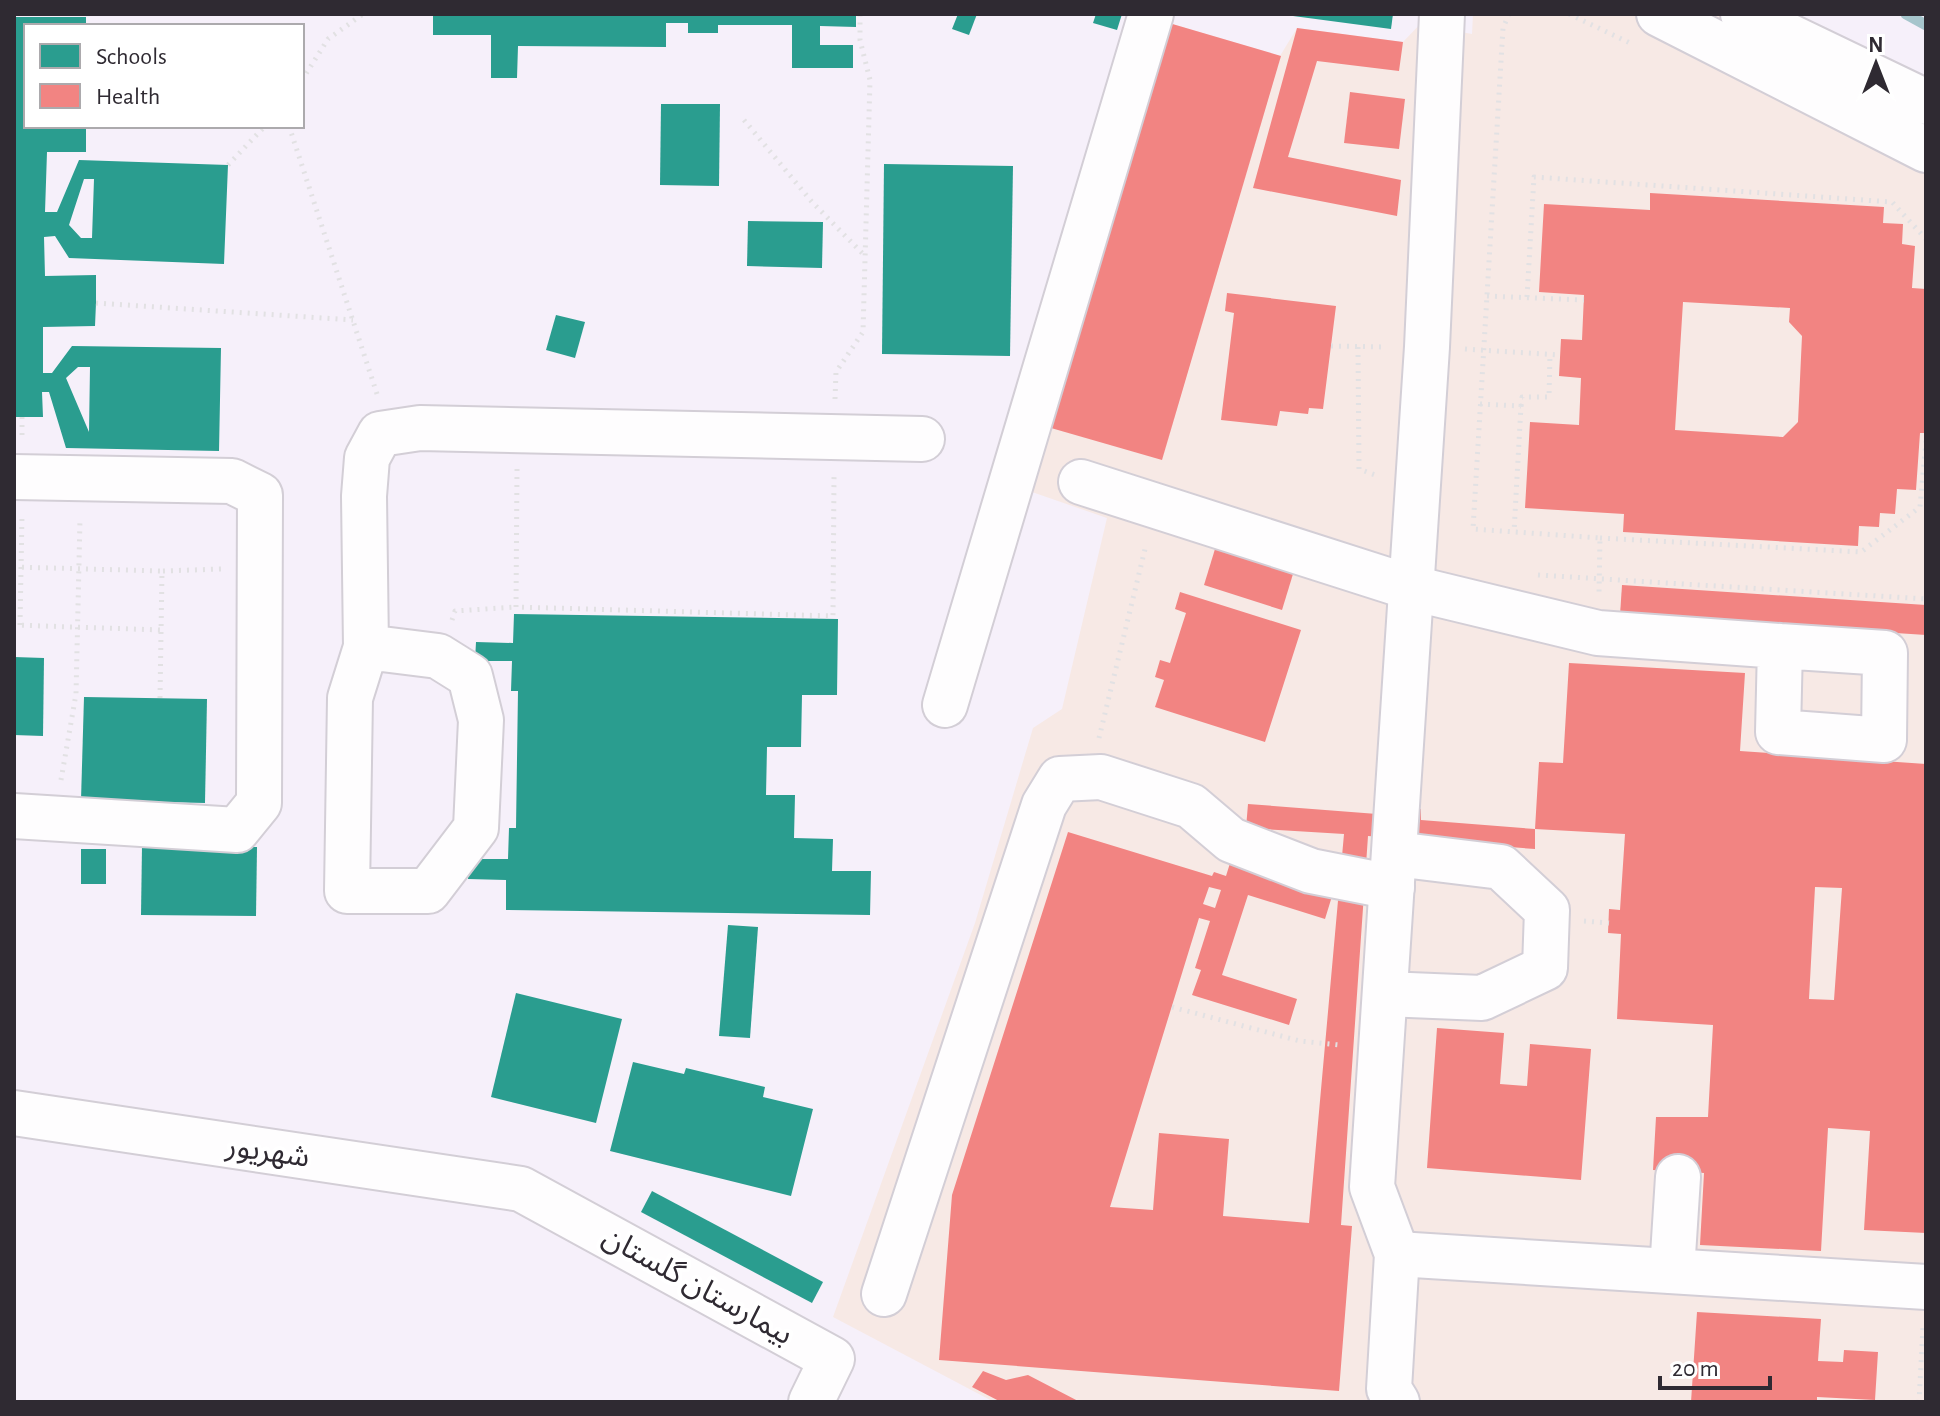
<svg xmlns="http://www.w3.org/2000/svg" width="1940" height="1416" font-family="'Alegreya Sans','Noto Sans Arabic',sans-serif">
<style>
.medical{fill:#f7e9e5}
.schools{fill:#2a9d8f;fill-rule:evenodd}
.health{fill:#f28482;fill-rule:evenodd}
.lines{fill:none;stroke-linecap:round;stroke-linejoin:round}
.stream{stroke:#a6c5cc;stroke-width:11}
.minor-casing{stroke:#d3ced6;stroke-width:48}
.path{stroke:#e2e1e3;stroke-width:5;stroke-dasharray:2 6;stroke-linecap:butt}
.minor{stroke:#fefdfe;stroke-width:44}
.labels{text-anchor:middle;stroke-width:8;stroke-linejoin:round;paint-order:stroke}
.street-label{font-size:30px;fill:#2f2a32;stroke:#fff}
</style>
<rect width="100%" height="100%" fill="#f6f0fa"/>
<polygon class="medical" points="1473,14 1728,14 1926,117 1926,1402 994,1402 833,1317 975,923 1033,728 1062,709 1107,518 1032,492 1169,23 1280,56 1297,28 1403,42 1425,19 1444,29 1472,34"/>
<g class="schools">
<polygon points="433,14 856,14 856,27 820,26 820,45 853,45 853,68 792,68 792,25 718,25 718,33 688,33 688,23 666,23 666,47 518,46 517,78 491,78 491,35 433,35"/>
<polygon points="958,14 977,14 969,35 952,29"/>
<polygon points="1096,14 1122,14 1117,30 1093,23"/>
<polygon points="1278,14 1393,14 1391,29"/>
<path d="M 14,17 L 86,17 L 86,26 L 26,26 L 26,126 L 86,126 L 86,152 L 47,152 L 45,212 L 57,212 L 79,160 L 228,165 L 224,264 L 69,258 L 55,236 L 44,237 L 45,276 L 96,275 L 96,303 L 95,326 L 43,327 L 43,373 L 52,373 L 72,346 L 221,348 L 219,451 L 66,448 L 49,392 L 42,392 L 43,417 L 14,417 ZM 84,179 L 94,179 L 92,238 L 81,238 L 69,225 ZM 78,367 L 90,367 L 89,432 L 66,378 Z"/>
<polygon points="661,104 720,104 719,186 660,185"/>
<polygon points="884,164 1013,166 1010,356 882,354"/>
<polygon points="748,221 823,222 822,268 747,266"/>
<polygon points="556,315 585,322 575,358 546,350"/>
<polygon points="514,614 838,619 837,695 802,695 801,747 767,747 766,795 795,795 794,838 833,839 832,871 871,871 870,915 506,910 506,880 468,879 468,859 508,859 509,828 516,828 518,691 511,691 512,661 475,661 476,642 513,643"/>
<polygon points="14,657 44,658 43,736 14,735"/>
<polygon points="84,697 207,699 205,803 81,800"/>
<polygon points="142,846 257,847 256,916 141,915"/>
<rect x="81" y="849" width="25" height="35"/>
<polygon points="728,925 758,927 750,1038 719,1036"/>
<polygon points="516,993 622,1019 596,1123 491,1097"/>
<polygon points="633,1062 684,1074 686,1068 765,1087 763,1097 813,1109 791,1196 610,1151"/>
<polygon points="652,1191 823,1282 812,1303 641,1212"/>
</g>
<g class="health">
<polygon points="1169,23 1281,56 1162,460 1051,428"/>
<polygon points="1297,28 1403,42 1399,71 1317,61 1288,157 1401,180 1397,216 1253,188"/>
<polygon points="1350,92 1405,99 1399,149 1344,143"/>
<path d="M 1650,193 L 1884,207 L 1883,223 L 1903,224 L 1902,244 L 1915,246 L 1912,288 L 1926,289 L 1926,433 L 1920,433 L 1916,490 L 1897,489 L 1895,514 L 1880,513 L 1879,527 L 1859,526 L 1858,546 L 1623,532 L 1624,514 L 1525,508 L 1530,422 L 1579,425 L 1581,378 L 1559,376 L 1561,339 L 1582,340 L 1584,295 L 1539,292 L 1544,204 L 1650,210 ZM 1683,302 L 1790,308 L 1789,322 L 1802,336 L 1798,422 L 1783,437 L 1675,430 Z"/>
<polygon points="1227,293 1336,306 1323,409 1309,408 1308,414 1280,411 1277,426 1221,420 1234,313 1225,311"/>
<polygon points="1215,549 1293,574 1282,610 1204,585"/>
<polygon points="1622,585 1926,605 1926,635 1620,615"/>
<polygon points="1180,592 1301,630 1265,742 1155,707 1164,680 1155,677 1160,660 1170,663 1186,613 1175,609"/>
<path d="M 1569,663 L 1745,673 L 1740,751 L 1926,764 L 1926,1233 L 1864,1230 L 1870,1131 L 1828,1128 L 1821,1251 L 1700,1245 L 1704,1173 L 1653,1170 L 1656,1117 L 1708,1117 L 1713,1025 L 1617,1019 L 1621,934 L 1608,933 L 1609,909 L 1620,910 L 1625,834 L 1535,829 L 1539,762 L 1563,763 ZM 1815,887 L 1842,888 L 1834,1000 L 1809,999 Z"/>
<path d="M 1248,804 L 1377,814 L 1378,805 L 1421,809 L 1421,820 L 1535,829 L 1535,849 L 1368,836 L 1341,1225 L 1352,1226 L 1339,1391 L 939,1360 L 952,1195 L 1068,832 L 1212,876 L 1214,872 L 1226,876 L 1231,860 L 1333,893 L 1325,919 L 1248,895 L 1222,975 L 1297,999 L 1289,1025 L 1192,995 L 1201,970 L 1195,968 L 1210,921 L 1199,918 L 1110,1207 L 1153,1210 L 1159,1133 L 1229,1139 L 1223,1216 L 1309,1223 L 1344,834 L 1246,828 ZM 1209,887 L 1221,890 L 1215,908 L 1203,904 Z"/>
<polygon points="1437,1028 1504,1033 1500,1084 1527,1086 1530,1044 1591,1049 1581,1180 1427,1168"/>
<polygon points="1697,1312 1821,1319 1818,1361 1843,1362 1844,1350 1878,1352 1875,1400 1817,1397 1817,1402 1691,1402"/>
<polygon points="983,1371 1006,1380 1028,1375 1080,1402 1001,1402 972,1387"/>
</g>
<g class="lines">
<polyline class="stream" points="1906,14 1926,25"/>
<defs>
<g id="minor">
<polyline points="1659,14 1926,150"/>
<polyline points="1743,14 1926,102"/>
<polyline points="14,477 232,481 260,495 259,803 237,830 14,816"/>
<polyline points="1081,482 1412,588 1598,633 1780,646 1778,732 1884,740 1885,653 1780,646"/>
<polyline points="366,647 438,656 470,676 481,720 476,828 428,891 347,891 350,698 366,647 364,496 367,458 380,434 420,428 922,439"/>
<polyline points="945,705 1151,14"/>
<polyline points="1385,994 1482,998 1545,968 1547,910 1501,867 1395,854"/>
<polyline points="14,1113 521,1189 832,1359 811,1402"/>
<polyline points="1397,1254 1926,1287"/>
<polyline points="1672,1271 1678,1177"/>
<polyline points="884,1294 1044,805 1060,779 1101,777 1191,806 1231,840 1311,871 1392,887"/>
<polyline points="1397,1402 1389,1389 1397,1254 1372,1187 1427,347 1442,14"/>
</g>
</defs>
<use href="#minor" class="minor-casing"/>
<g class="path">
<polyline points="1509,14 1503,28 1473,529 1600,538 1599,593"/>
<polyline points="1569,14 1630,43"/>
<polyline points="302,80 328,39 363,14"/>
<polyline points="744,120 812,202 865,256"/>
<polyline points="289,126 377,394"/>
<polyline points="228,165 265,126"/>
<polyline points="1487,296 1584,300"/>
<polyline points="1527,297 1534,177 1892,202 1926,239"/>
<polyline points="96,303 353,320"/>
<polyline points="1331,346 1387,347"/>
<polyline points="1358,347 1359,469 1378,476"/>
<polyline points="1465,349 1560,355"/>
<polyline points="835,399 836,372 863,332 870,80 860,40 860,14"/>
<polyline points="1480,404 1521,406 1514,532"/>
<polyline points="1521,406 1522,397 1549,397 1550,354"/>
<polyline points="22,417 22,436"/>
<polyline points="517,469 516,607 833,616 834,477"/>
<polyline points="1600,538 1861,552 1920,507 1926,441"/>
<polyline points="14,567 162,571"/>
<polyline points="1538,575 1926,599"/>
<polyline points="452,620 455,611 516,607"/>
<polyline points="14,625 161,630"/>
<polyline points="20,625 22,514"/>
<polyline points="160,698 162,571 222,569"/>
<polyline points="1099,738 1146,545"/>
<polyline points="61,780 76,694 80,519"/>
<polyline points="1584,921 1609,923"/>
<polyline points="1172,1007 1300,1041 1339,1045"/>
<polyline points="1919,1402 1923,1327"/>
</g>
<use href="#minor" class="minor"/>
</g>
<g class="labels">
<g class="street-label">
<text transform="translate(268 1151) rotate(8)" y="10">شهریور</text>
<text transform="translate(698 1285) rotate(29)" y="10">بیمارستان گلستان</text>
</g>
</g>
<rect width="1940" height="1416" fill="none" stroke="#2f2a32" stroke-width="32"/>
<rect x="24" y="24" width="280" height="104" fill="#ffffff" stroke="#acaaad" stroke-width="2"/>
<rect x="40" y="44" width="40" height="24" fill="#2a9d8f" stroke="#acaaad" stroke-width="2"/>
<text x="96" y="64" font-size="24" fill="#2f2a32">Schools</text>
<rect x="40" y="84" width="40" height="24" fill="#f28482" stroke="#acaaad" stroke-width="2"/>
<text x="96" y="104" font-size="24" fill="#2f2a32">Health</text>
<g transform="translate(1876 64)" stroke="#ffffff" stroke-width="6" paint-order="stroke">
<path d="M0-6L14 30L0 20L-14 30Z" fill="#2f2a32"/>
<text y="-12" font-size="22" font-weight="bold" text-anchor="middle" fill="#2f2a32">N</text>
</g>
<path d="M1660 1376v12h110v-12" fill="none" stroke="#2f2a32" stroke-width="4"/>
<text x="1672" y="1376" font-size="24" fill="#2f2a32" stroke="#ffffff" stroke-width="6" paint-order="stroke">20 m</text>
</svg>
